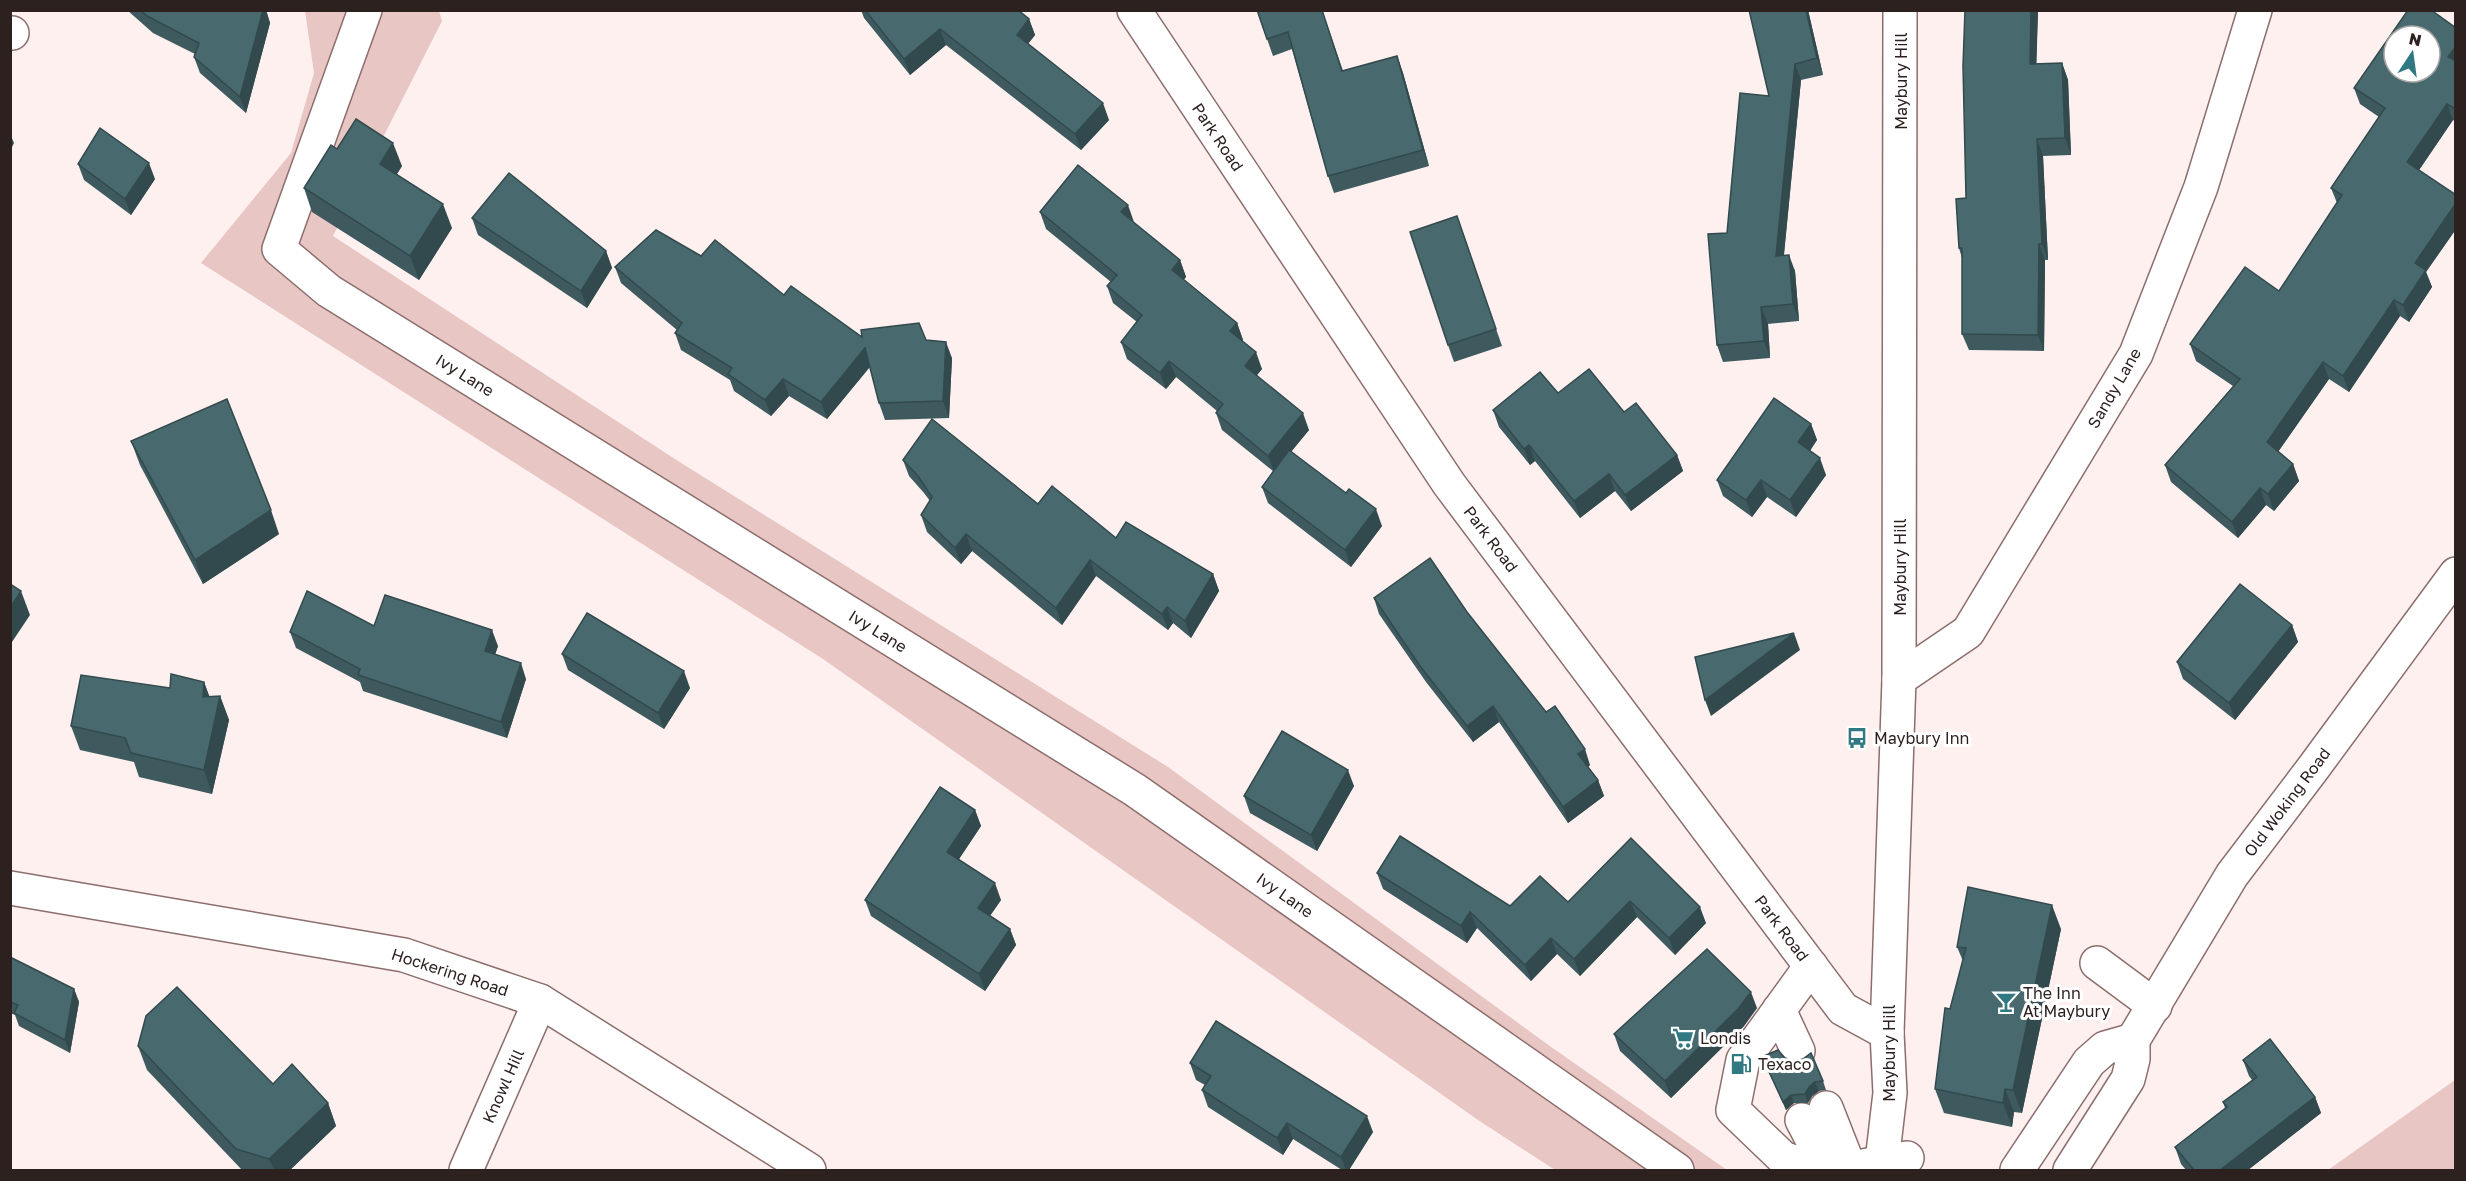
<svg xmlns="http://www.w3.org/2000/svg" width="2466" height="1181" font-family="'Golos Text',sans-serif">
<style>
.green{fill:#e8c6c4}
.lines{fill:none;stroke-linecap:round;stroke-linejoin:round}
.minor-casing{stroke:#8c6e6c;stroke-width:36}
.major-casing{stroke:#8c6e6c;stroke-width:36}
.minor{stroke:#fff;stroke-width:33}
.major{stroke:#fff;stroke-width:33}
.wall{fill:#3e5a5f}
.shaded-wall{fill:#324a4d}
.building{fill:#48696e;stroke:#324a4d;stroke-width:1.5;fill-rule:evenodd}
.labels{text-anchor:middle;stroke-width:6;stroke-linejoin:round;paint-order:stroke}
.street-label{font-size:16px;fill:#2d2120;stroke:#fff}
.poi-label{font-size:16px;fill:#2d2120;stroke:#fff;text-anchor:start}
</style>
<rect width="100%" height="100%" fill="#fef0ef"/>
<g class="green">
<polygon points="305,11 439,11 442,21 333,236 678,461 1168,767 1547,1044 1727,1170 1555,1170 1478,1120 823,659 201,263 291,153 314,73"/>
<polygon points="2455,1080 2455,1170 2328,1170"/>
</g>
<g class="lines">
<defs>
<g id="minor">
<polyline points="365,10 279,249 329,291 1135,790 1677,1170"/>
<polyline points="1134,10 1449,484 1843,1009 1887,1033"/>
<polyline points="10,33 12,33"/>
<polyline points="1899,679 1968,632 2136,354 2201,187 2255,10"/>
<polyline points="10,888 404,955 540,1001 809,1170"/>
<polyline points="2097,963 2155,1006"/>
<polyline points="1811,966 1743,1060 1733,1110 1783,1158 1817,1170"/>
<polyline points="1779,1010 1798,1051"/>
<polyline points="1826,1108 1850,1169"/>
<polyline points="1802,1120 1828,1170"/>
<polyline points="466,1170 540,1001"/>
<polyline points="1841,1170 1907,1158"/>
<polyline points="1881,1170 1890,1093 1887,1033 1899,679 1900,10"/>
</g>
<g id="major">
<polyline points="2017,1170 2089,1062 2105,1048 2133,1040"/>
<polyline points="2070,1170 2128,1079 2133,1059 2133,1040 2232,875 2314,767 2456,574"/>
</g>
</defs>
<use href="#minor" class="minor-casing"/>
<use href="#major" class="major-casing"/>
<use href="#minor" class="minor"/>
<use href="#major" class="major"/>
</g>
<g class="wall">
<polygon points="127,10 266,10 270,23 246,113 200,73 194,57 195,54 153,33"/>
<polygon points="861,10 1018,10 1029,19 1035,35 1028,44 1109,120 1081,150 946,45 910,75 864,18"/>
<polygon points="1257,10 1322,10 1343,71 1397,56 1403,73 1429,166 1334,193 1328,176 1292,49 1273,56"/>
<polygon points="1808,10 1823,75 1801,80 1784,255 1795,271 1799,321 1768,324 1770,358 1723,362 1717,345 1727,233 1769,96"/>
<polygon points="2038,10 2036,64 2062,63 2068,80 2071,155 2043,156 2048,260 2045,260 2044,351 1969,350 1962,334 1962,258 1959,248 1966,198"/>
<polygon points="2456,28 2456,122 2453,120 2419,170 2456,195 2456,229 2426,272 2432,287 2409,322 2400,316 2349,392 2329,379 2278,452 2293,464 2299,481 2274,511 2266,505 2238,538 2171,482 2165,465 2233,386 2196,361 2190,344 2279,291 2337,203 2331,188 2379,117 2360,104 2354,88"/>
<polygon points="337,149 402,166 397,174 452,228 419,280 312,212 304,188"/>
<polygon points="78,164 155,179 131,215 84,180"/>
<polygon points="1040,212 1133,222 1180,260 1186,277 1183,280 1237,323 1243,340 1242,341 1262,369 1257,375 1309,430 1291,452 1382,526 1351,567 1268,503 1262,487 1273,471 1222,430 1216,413 1217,411 1176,377 1166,389 1127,359 1121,342 1137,322 1113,303 1107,286 1111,282 1046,229"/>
<polygon points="1457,216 1502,346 1454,362 1448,345"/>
<polygon points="472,218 606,251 612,268 587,308 478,235"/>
<polygon points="701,256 784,295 862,337 926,340 952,358 949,418 885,420 879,403 870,367 827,419 789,396 771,416 734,391 730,380 681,350 675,333 677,330 621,283 615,267"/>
<polygon points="1558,393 1624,412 1677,455 1683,471 1631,511 1615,491 1580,518 1535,461 1530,465 1499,427 1493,410"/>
<polygon points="1811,424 1817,440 1810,451 1826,475 1796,517 1767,497 1752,517 1723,496 1717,480"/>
<polygon points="131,441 279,534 203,584 140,465"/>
<polygon points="903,460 1038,504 1116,538 1213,574 1219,591 1191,638 1173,623 1168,630 1096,576 1062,625 972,551 961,564 927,532 921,515 930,501 924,493 909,476"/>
<polygon points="1374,598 1467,612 1546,712 1590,765 1588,767 1598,780 1604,796 1568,823 1499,722 1473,742 1426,682 1379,614"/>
<polygon points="2292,625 2298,642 2235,720 2183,679 2177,662"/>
<polygon points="374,626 498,646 495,654 526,679 507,738 363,691 360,682 296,648 290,632"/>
<polygon points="562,654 690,688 664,729 568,670"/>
<polygon points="204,682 209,696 220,696 229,720 212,794 139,777 134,762 80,750 71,726 170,688"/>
<polygon points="1354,786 1317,851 1250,813 1244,796"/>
<polygon points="975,810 981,826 959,859 1001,900 990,916 1010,929 1016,945 985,991 871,916 865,900"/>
<polygon points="1631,838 1706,923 1675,955 1637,917 1580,976 1557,954 1531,981 1477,928 1467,943 1383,889 1377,873 1510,906 1568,902"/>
<polygon points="2061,929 2022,1113 2014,1112 2012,1127 1944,1113 1935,1089 1950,1009 1963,961 1957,947"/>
<polygon points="10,957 74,989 79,1002 70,1053 19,1026 15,1015 10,1013"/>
<polygon points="1757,1008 1744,1026 1671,1098 1620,1051 1614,1034"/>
<polygon points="138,1046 273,1084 328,1103 336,1126 290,1170 242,1170 147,1070"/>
<polygon points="1762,1057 1785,1058 1823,1081 1826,1090 1819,1091 1812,1096 1808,1103 1794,1103 1786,1110"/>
<polygon points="2243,1060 2315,1097 2321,1113 2248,1170 2186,1170 2181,1164 2175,1147 2225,1108 2223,1102 2252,1080 2249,1076"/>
<polygon points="1190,1063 1373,1132 1349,1170 1342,1170 1293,1139 1283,1155 1208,1107 1202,1090 1205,1085 1196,1080"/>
</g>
<g class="shaded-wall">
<polygon points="263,10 266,10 270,23 246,113 240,97"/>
<polygon points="1806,10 1808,10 1823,75 1817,58"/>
<polygon points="2031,10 2038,10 2036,81 2030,64"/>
<polygon points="1029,19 1035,35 1022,51 1017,35"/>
<polygon points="940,29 946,45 910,75 904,59"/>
<polygon points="2456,46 2456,72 2448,57"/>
<polygon points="1397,56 1403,73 1429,166 1423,150"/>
<polygon points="2062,63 2068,80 2071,155 2065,138"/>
<polygon points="1795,64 1801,80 1782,273 1776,256"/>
<polygon points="1103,103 1109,120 1081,150 1075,134"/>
<polygon points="2447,104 2453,120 2413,179 2407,162"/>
<polygon points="10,134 14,143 10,151"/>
<polygon points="2037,139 2043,156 2048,260 2042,244"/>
<polygon points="393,143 402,166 388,187 380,164"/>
<polygon points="149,163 155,179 131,215 125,199"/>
<polygon points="2456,203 2456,229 2426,272 2432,287 2409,322 2403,305 2415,263"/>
<polygon points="443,204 452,228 419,280 410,256"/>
<polygon points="1128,205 1134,222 1121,212"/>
<polygon points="2039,244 2045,260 2044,351 2038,335"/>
<polygon points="606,251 612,268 587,308 581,291"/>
<polygon points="1789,255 1795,271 1799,321 1793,304"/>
<polygon points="1180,260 1186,277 1178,287 1172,270"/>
<polygon points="2394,300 2400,316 2349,392 2343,376"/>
<polygon points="1761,307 1768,324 1770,358 1764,341"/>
<polygon points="1237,323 1243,340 1236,348 1230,331"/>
<polygon points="946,342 952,358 949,418 943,401"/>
<polygon points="865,348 871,365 827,419 821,402"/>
<polygon points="1256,352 1262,369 1251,382 1245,366"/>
<polygon points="1169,361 1176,377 1166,389 1160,373"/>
<polygon points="2323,362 2329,379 2273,459 2267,442"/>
<polygon points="783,379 789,396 771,416 765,400"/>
<polygon points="1303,413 1309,430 1274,472 1268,456"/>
<polygon points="1811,424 1817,440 1804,459 1798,442"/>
<polygon points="1529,445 1535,461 1530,465 1524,449"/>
<polygon points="1677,455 1683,471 1631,511 1625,495"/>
<polygon points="1820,458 1826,475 1796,517 1790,500"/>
<polygon points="2293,464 2299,481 2274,511 2268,494"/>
<polygon points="1609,474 1615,491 1580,518 1574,501"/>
<polygon points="1761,480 1767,497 1752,517 1746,500"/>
<polygon points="2260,488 2266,505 2238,538 2232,522"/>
<polygon points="1376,509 1382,526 1351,567 1345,550"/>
<polygon points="271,510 279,534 203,584 195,560"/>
<polygon points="966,534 972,551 961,564 955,548"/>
<polygon points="1090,560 1096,576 1062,625 1056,608"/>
<polygon points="1213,574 1219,591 1191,638 1185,621"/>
<polygon points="21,591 30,615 10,645 10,608"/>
<polygon points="1167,607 1173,623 1168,630 1162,614"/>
<polygon points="2292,625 2298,642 2235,720 2229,703"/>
<polygon points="492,630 498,646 491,667 485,651"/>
<polygon points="1794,633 1800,650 1711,716 1705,700"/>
<polygon points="521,663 526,679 507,738 501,722"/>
<polygon points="684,671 690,688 664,729 658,713"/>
<polygon points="204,682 213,706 203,697"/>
<polygon points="220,696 229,720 212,794 204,770"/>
<polygon points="1493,706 1499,722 1473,742 1467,726"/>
<polygon points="1585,749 1590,765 1584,770 1578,754"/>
<polygon points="1348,770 1354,786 1317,851 1311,835"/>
<polygon points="1598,780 1604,796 1568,823 1563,807"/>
<polygon points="975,810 981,826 953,868 947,852"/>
<polygon points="995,883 1001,900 984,924 978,908"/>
<polygon points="1630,901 1637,917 1580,976 1574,959"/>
<polygon points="2052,905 2061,929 2022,1113 2013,1090"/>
<polygon points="1700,907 1706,923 1675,955 1669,938"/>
<polygon points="1470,912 1477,928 1467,943 1461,926"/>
<polygon points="1010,929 1016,945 985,991 979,974"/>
<polygon points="1551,938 1557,954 1531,981 1525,965"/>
<polygon points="74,989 79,1002 70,1053 65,1040"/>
<polygon points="1751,992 1757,1008 1744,1026 1671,1098 1665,1081"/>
<polygon points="1815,1082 1819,1091 1812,1096 1808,1103 1805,1094 1809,1087"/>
<polygon points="2005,1089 2014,1112 2012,1127 2003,1103"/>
<polygon points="1791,1095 1794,1103 1786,1110 1783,1102"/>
<polygon points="2315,1097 2321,1113 2248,1170 2220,1170"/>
<polygon points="328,1103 336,1126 290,1170 274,1170 269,1159"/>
<polygon points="1367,1116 1373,1132 1349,1170 1346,1170 1341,1157"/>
<polygon points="1287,1123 1293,1139 1283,1155 1277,1138"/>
</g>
<g class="building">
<polygon points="140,10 263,10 240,97 194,57 199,43 147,16"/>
<polygon points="865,10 1018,10 1029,19 1017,35 1103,103 1075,134 940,29 904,59"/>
<polygon points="1257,10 1322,10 1342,71 1397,56 1423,150 1328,176 1288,32 1267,39"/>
<polygon points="1749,10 1806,10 1817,58 1795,64 1776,256 1789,255 1793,304 1761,307 1764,341 1717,345 1708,234 1727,233 1740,93 1769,96"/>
<polygon points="1965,10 2031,10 2030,64 2062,63 2065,138 2037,139 2042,244 2039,244 2038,335 1962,334 1962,248 1959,248 1956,199 1966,198 1963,66"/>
<path d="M 2408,10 L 2431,10 L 2456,28 L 2456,46 L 2448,57 L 2456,61 L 2456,109 L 2447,104 L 2407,162 L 2456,195 L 2456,203 L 2415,263 L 2426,270 L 2403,305 L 2394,300 L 2343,376 L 2323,362 L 2267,442 L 2293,464 L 2268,494 L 2260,488 L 2232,522 L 2165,465 L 2240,379 L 2190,344 L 2245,267 L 2279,291 L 2342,195 L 2331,188 L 2385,108 L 2354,88 ZM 2394,36 L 2430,36 L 2430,72 L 2394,72 Z"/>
<polygon points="356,119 393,143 380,164 443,204 410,256 304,188 331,145 337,149"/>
<polygon points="100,128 149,163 125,199 78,164"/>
<polygon points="1078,165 1128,205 1121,212 1180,260 1172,270 1237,323 1230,331 1256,352 1245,366 1303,413 1268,456 1216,413 1223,404 1169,361 1160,373 1121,342 1142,315 1107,286 1117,275 1040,212"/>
<polygon points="509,173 606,251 581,291 472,218"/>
<polygon points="1457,216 1496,329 1448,345 1410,232"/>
<polygon points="656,230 701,256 715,240 784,295 791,286 862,337 861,330 919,323 926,340 946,342 943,401 879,403 865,348 821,402 783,379 765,400 728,374 732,368 675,333 682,323 615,267"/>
<polygon points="1589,369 1624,412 1636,403 1677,455 1625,495 1609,474 1574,501 1529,445 1524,449 1493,410 1540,372 1558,393"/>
<polygon points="1774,398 1811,424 1798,442 1820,458 1790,500 1761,480 1746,500 1717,480"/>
<polygon points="227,399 271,510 195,560 131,441"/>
<polygon points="932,419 1038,504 1052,486 1116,538 1126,522 1213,574 1185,621 1167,607 1162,614 1090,560 1056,608 966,534 955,548 921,515 932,497 918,476 903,460"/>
<polygon points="1289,450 1346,493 1349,489 1376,509 1345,550 1262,487"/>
<polygon points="1430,558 1467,612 1546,712 1555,706 1585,749 1578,754 1598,780 1563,807 1493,706 1467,726 1420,666 1374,598"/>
<polygon points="10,584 21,591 10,608"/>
<polygon points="2240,584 2292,625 2229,703 2177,662"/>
<polygon points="307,591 374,626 385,595 492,630 485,651 521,663 501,722 358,675 360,669 290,632"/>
<polygon points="587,613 684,671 658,713 562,654"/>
<polygon points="1794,633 1705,700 1695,657"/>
<polygon points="171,674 204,682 203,697 220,696 204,770 131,753 125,738 71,726 81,675 170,688"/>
<polygon points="1282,731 1348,770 1311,835 1244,796"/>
<polygon points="940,787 975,810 947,852 995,883 978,908 1010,929 979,974 865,900"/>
<polygon points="1400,836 1510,906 1540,876 1568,902 1631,838 1700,907 1669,938 1630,901 1574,959 1551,938 1525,965 1470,912 1461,926 1377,873"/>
<polygon points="1968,887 2052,905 2013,1090 2005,1089 2003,1103 1935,1089 1945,1008 1950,1009 1966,948 1957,947"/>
<polygon points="1707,949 1751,992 1738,1009 1665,1081 1614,1034"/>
<polygon points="10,957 74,989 65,1040 14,1013 18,1005 10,1002"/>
<polygon points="177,987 273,1084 292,1064 328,1103 269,1159 236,1149 138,1046 146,1016"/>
<polygon points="1216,1021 1367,1116 1341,1157 1287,1123 1277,1138 1202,1090 1211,1076 1190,1063"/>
<polygon points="2270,1039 2315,1097 2220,1170 2194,1170 2175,1147 2227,1107 2223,1102 2257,1077 2243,1060"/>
<polygon points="1778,1050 1785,1058 1794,1061 1803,1059 1811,1053 1823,1081 1815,1082 1809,1087 1805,1094 1791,1095 1783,1102 1762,1057"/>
</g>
<defs>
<symbol id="bus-bare" viewBox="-9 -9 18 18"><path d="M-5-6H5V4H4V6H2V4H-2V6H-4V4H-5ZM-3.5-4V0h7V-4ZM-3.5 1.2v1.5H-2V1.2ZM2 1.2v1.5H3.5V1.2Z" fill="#307882" stroke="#fff" stroke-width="2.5" paint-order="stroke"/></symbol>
<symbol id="bar-bare" viewBox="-9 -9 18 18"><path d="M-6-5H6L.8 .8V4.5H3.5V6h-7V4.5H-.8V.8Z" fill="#307882" stroke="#fff" stroke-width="2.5" paint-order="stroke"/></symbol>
<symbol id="supermarket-bare" viewBox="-9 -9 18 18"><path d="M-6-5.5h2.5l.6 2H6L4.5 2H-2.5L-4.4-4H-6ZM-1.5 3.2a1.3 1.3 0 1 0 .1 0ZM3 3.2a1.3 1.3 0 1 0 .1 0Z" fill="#307882" stroke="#fff" stroke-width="2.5" paint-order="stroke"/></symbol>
<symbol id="fuel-bare" viewBox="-9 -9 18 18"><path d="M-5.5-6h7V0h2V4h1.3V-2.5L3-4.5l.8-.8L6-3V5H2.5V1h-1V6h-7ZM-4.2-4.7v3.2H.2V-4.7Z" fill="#307882" stroke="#fff" stroke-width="2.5" paint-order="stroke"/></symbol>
</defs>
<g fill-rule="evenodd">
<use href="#bus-bare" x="1842" y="723" width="30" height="30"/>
<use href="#bar-bare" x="1991" y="987" width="30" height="30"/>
<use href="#supermarket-bare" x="1668" y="1023" width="30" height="30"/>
<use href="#fuel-bare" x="1726" y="1049" width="30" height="30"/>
</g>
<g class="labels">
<g class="street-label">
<text transform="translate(1901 81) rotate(-90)" y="6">Maybury Hill</text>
<text transform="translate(1218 137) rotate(56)" y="6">Park Road</text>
<text transform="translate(465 375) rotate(32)" y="6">Ivy Lane</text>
<text transform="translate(2114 388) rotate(-60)" y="6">Sandy Lane</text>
<text transform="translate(1491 539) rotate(53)" y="6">Park Road</text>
<text transform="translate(1900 567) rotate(-90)" y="6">Maybury Hill</text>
<text transform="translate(878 631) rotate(32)" y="6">Ivy Lane</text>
<text transform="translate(2287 802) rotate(-53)" y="6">Old Woking Road</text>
<text transform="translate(1285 895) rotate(35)" y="6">Ivy Lane</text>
<text transform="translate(1782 928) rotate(53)" y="6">Park Road</text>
<text transform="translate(450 972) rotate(18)" y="6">Hockering Road</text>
<text transform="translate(1889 1053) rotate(-90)" y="6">Maybury Hill</text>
<text transform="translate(503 1086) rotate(-66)" y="6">Knowl Hill</text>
</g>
<g class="poi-label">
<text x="1874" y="744">Maybury Inn</text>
<text x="2023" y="999">The Inn<tspan x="2023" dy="18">At Maybury</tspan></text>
<text x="1700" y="1044">Londis</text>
<text x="1758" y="1070">Texaco</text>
</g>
</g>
<rect width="2466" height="1181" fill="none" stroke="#2d2120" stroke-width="24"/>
<g transform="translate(2412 54) rotate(13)"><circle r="28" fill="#ffffff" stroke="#aba6a6" stroke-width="1.5"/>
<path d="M0-4.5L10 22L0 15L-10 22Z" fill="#307882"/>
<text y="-9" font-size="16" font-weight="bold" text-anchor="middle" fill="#2d2120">N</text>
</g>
</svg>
